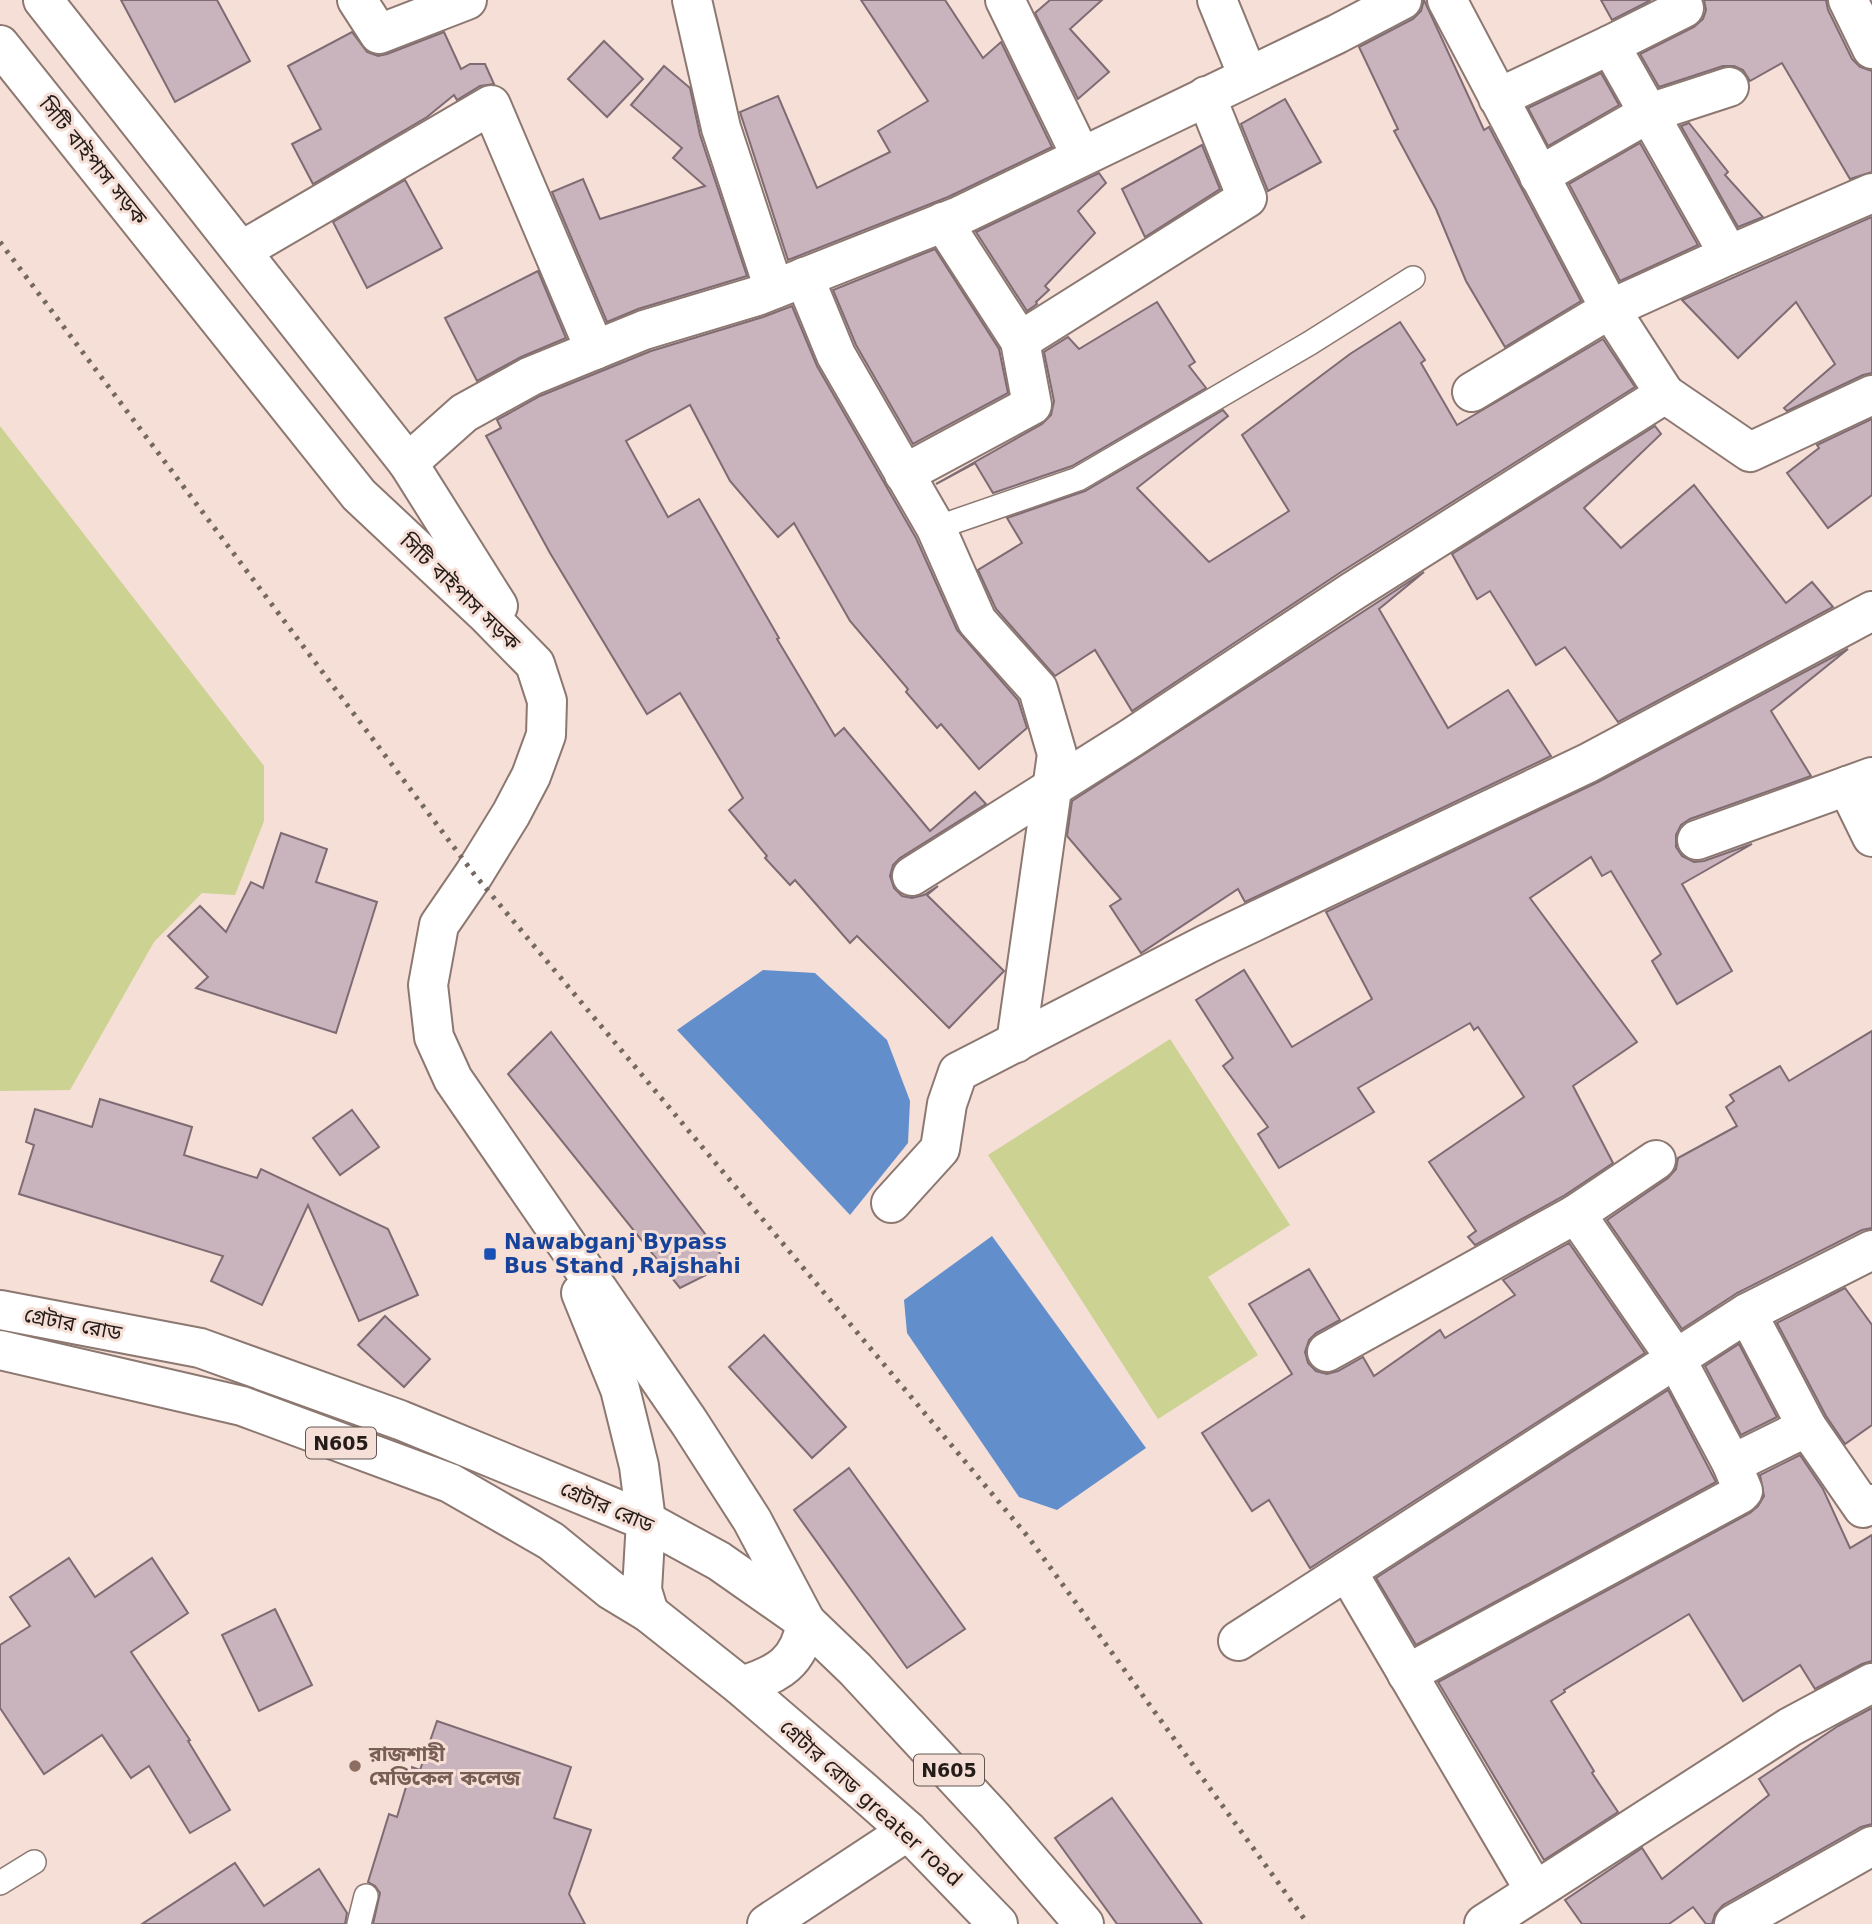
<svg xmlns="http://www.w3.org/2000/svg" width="1872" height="1924" font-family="'DejaVu Sans','Noto Sans Bengali',sans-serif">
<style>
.green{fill:#ccd292}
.water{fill:#638ecc}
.building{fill:#c9b3bc;stroke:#7e6b73;stroke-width:2}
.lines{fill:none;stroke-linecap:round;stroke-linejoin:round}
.service-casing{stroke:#8c7871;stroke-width:26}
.minor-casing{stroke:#8c7871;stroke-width:42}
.primary-casing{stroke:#8c7871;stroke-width:42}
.trunk-casing{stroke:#8c7871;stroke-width:42}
.service{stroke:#fff;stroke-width:23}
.minor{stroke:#fff;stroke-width:38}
.primary{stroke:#fff;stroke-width:38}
.trunk{stroke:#fff;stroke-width:38}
.rail{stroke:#756862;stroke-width:5;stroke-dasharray:3.5 7;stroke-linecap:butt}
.transit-dot{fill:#1a4fb4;stroke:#f5dfd6;stroke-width:2.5}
.education-dot{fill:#8d6e63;stroke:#f5dfd6;stroke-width:2.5}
.labels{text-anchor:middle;stroke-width:6;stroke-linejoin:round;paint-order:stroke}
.shield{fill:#f5dfd6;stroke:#635652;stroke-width:2}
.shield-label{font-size:19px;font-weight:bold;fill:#241c19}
.street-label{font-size:21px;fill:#241c19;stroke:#f5dfd6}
.transit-label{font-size:21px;font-weight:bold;fill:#164399;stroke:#f5dfd6;text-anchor:start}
.education-label{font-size:21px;font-weight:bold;fill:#785e54;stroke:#f5dfd6;text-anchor:start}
</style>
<rect width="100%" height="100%" fill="#f5dfd6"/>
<g class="green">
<polygon points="0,426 264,766 264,821 235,895 202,893 154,942 70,1090 0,1091"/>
<polygon points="1170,1039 1290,1225 1208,1277 1258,1355 1158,1419 988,1155"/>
</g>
<g class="water">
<polygon points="763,970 815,973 887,1040 910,1101 908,1143 850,1215 677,1030"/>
<polygon points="992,1236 1146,1448 1057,1510 1019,1497 907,1333 904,1300"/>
</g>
<g class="building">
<polygon points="121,0 217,0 250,61 175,102"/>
<polygon points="861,0 945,0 983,58 1001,42 1052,147 948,197 788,260 740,112 778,96 817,188 890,152 878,131 928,101"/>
<polygon points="1050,0 1102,0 1070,29 1109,72 1078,99 1035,13"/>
<polygon points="1424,0 1484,130 1489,127 1581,301 1505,347 1466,281 1436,209 1394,131 1398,129 1359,47 1413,19 1421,11"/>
<polygon points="1601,0 1651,0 1612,20"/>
<polygon points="1704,0 1826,0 1828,10 1852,59 1860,67 1872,71 1872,172 1850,179 1782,63 1750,81 1743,70 1734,66 1723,66 1659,87 1640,54 1694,27 1703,19 1706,10"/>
<polygon points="352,32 367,52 378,56 387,54 444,32 461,69 470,64 485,64 494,84 480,86 457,100 454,95 427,117 313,184 292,144 321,129 288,66"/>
<polygon points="604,41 643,79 607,117 568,79"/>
<polygon points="664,66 690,88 700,135 747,276 638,309 607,322 552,192 583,179 600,219 705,186 673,158 682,148 631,105"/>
<polygon points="1601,73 1619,105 1548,146 1528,108"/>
<polygon points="1285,99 1321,162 1268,191 1241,124"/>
<polygon points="1689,123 1728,172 1725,175 1763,217 1738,227 1681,126"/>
<polygon points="1640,143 1698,245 1620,281 1569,184"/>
<polygon points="1202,145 1220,189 1145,237 1122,189"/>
<polygon points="1099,173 1106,183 1078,211 1095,233 1045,286 1049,290 1036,302 1037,304 1027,311 976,232"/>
<polygon points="405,180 442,248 367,288 333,222"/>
<polygon points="1872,217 1872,373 1863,375 1787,411 1784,408 1835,364 1796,302 1738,358 1682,300"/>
<polygon points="935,249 999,349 1008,393 913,444 856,345 833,290"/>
<polygon points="538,271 566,338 521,357 477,381 445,318"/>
<polygon points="1157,302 1195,362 1189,366 1206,388 1072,466 993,493 975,463 936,484 1042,424 1051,415 1054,401 1044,352 1068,337 1079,349"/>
<polygon points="792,306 817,366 916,538 957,630 1018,700 1027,728 979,769 941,724 937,728 906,692 908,689 850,621 794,523 778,537 730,481 690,405 626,441 668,517 699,499 779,638 777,639 835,736 844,728 930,831 975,792 986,804 900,858 893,865 890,876 894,888 902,896 912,898 924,895 938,886 927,895 1004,971 949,1028 857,936 850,943 795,880 790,885 765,858 767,856 729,810 743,798 680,693 647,714 550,553 486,436 501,428 497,420 540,396 651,351 763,317"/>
<polygon points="1400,322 1425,360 1421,363 1457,425 1603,339 1635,387 1341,572 1132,711 1095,650 1055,676 996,609 978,570 1022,543 1007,518 1085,491 1223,410 1228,416 1137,488 1209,562 1289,511 1242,435 1350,354"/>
<polygon points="1872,419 1872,495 1828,528 1787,473 1819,448 1817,445"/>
<polygon points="1655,426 1661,434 1584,508 1621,548 1694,485 1786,603 1812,582 1833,607 1618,722 1565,647 1536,665 1490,591 1477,599 1452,554"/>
<polygon points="1424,572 1379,609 1448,728 1508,690 1551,756 1245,902 1238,889 1141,953 1110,906 1121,899 1067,836 1072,801"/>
<polygon points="1848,649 1771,711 1811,776 1690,819 1681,825 1676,835 1676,847 1682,856 1694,862 1704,861 1752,844 1682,884 1732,971 1677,1004 1652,961 1661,954 1611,871 1602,876 1591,857 1530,898 1637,1042 1573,1086 1613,1163 1565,1195 1475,1245 1468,1237 1476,1231 1429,1162 1524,1097 1478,1027 1474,1030 1470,1023 1358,1088 1374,1112 1279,1168 1258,1134 1268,1127 1223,1066 1233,1058 1196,1000 1244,970 1292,1047 1372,999 1326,912 1598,782"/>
<polygon points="281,833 327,849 316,882 377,902 336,1033 196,988 208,977 168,936 200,906 226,932 251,882 263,888"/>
<polygon points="1872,1031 1872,1228 1862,1230 1737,1293 1682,1329 1607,1220 1668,1178 1676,1169 1678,1158 1737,1126 1726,1107 1734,1101 1730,1095 1780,1066 1789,1081"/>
<polygon points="551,1032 728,1264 680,1288 508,1074"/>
<polygon points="100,1099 192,1127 184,1155 257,1178 261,1169 388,1229 418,1295 359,1321 308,1205 262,1305 211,1281 223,1256 19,1194 34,1145 26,1142 35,1109 92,1127"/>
<polygon points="352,1110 379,1147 340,1175 313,1138"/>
<polygon points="1569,1243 1645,1353 1310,1568 1269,1500 1252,1511 1202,1433 1292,1374 1249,1304 1309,1269 1340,1320 1316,1333 1309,1340 1305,1352 1308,1363 1316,1371 1327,1374 1338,1371 1363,1357 1374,1376 1440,1330 1445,1338 1515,1295 1503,1280"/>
<polygon points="1845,1288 1872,1325 1872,1425 1845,1444 1826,1416 1777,1323"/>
<polygon points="385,1316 430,1359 404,1387 358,1345"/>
<polygon points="764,1335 846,1427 812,1458 729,1367"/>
<polygon points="1739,1344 1777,1417 1741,1435 1705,1366"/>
<polygon points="1668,1390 1716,1482 1416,1645 1376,1578"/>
<polygon points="1800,1455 1823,1489 1850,1548 1872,1535 1872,1661 1862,1664 1815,1689 1800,1665 1743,1701 1689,1614 1564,1690 1565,1692 1551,1701 1594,1771 1592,1773 1618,1812 1544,1860 1438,1682 1750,1513 1758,1506 1764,1496 1760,1475"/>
<polygon points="849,1468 965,1629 907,1668 794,1510"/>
<polygon points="69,1558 95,1597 152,1558 188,1613 131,1652 190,1740 188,1741 230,1810 190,1833 149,1766 131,1778 102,1735 44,1774 0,1708 0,1645 30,1626 10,1597"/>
<polygon points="275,1609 312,1685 259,1711 222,1635"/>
<polygon points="1872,1708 1872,1824 1861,1827 1723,1905 1715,1914 1712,1924 1706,1924 1693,1907 1669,1924 1582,1924 1565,1900 1642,1848 1662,1879 1769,1795 1759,1779 1838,1726"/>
<polygon points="437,1721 571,1767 554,1818 591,1830 569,1894 585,1924 373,1924 380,1893 375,1886 368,1882 389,1814 397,1817 412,1767 420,1770"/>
<polygon points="1112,1798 1202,1924 1117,1924 1055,1838"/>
<polygon points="235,1863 264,1906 319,1869 347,1913 345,1924 142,1924"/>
</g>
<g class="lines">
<defs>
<g id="service">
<polyline points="936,528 1078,479 1310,343 1413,278"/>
<polyline points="0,1883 34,1862"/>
<polyline points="359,1924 366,1896"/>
</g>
<g id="minor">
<polyline points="357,0 379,34 467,0"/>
<polyline points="692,0 721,128 774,289"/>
<polyline points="1005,0 1081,156"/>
<polyline points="1217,0 1248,76"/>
<path d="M 1447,0 C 1501,103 1555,206 1610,309 L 1729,255 L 1610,45 L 1498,98"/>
<polyline points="1848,0 1872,49"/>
<polyline points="1610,45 1684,8"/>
<polyline points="1539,176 1649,113 1729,87"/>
<polyline points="943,222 1020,341 1247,198 1206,96"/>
<polyline points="241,251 491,105 595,350"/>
<polyline points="1729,255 1872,193"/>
<polyline points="804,277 836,355 936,528 977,621 1038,689 1057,754 1016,1043"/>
<polyline points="1665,394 1750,452 1872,395"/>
<polyline points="408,463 464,413 531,376 644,330 757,296 957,217 1337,34 1402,0"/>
<polyline points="904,474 1032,405 1020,341"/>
<polyline points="1847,786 1872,837"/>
<polyline points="1697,840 1872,777"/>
<polyline points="912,876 1131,738 1353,591 1665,394 1610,309 1472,392"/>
<polyline points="891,1203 940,1149 947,1104 958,1072 1207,944 1588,763 1872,611"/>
<polyline points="1576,1214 1656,1160"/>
<polyline points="1747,1313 1807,1427"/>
<polyline points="1327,1352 1576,1214 1676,1359 1732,1464"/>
<polyline points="1347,1571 1535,1891"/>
<polyline points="1238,1641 1747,1313 1872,1250"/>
<polyline points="1407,1674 1740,1494 1743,1491 1732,1464 1807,1427 1863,1508 1872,1504"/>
<polyline points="767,1924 908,1831"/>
<polyline points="1484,1924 1790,1727 1872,1683"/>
<polyline points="1734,1924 1872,1846"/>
</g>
<g id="primary">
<polyline points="43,0 408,463 498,606"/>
<path d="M 0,45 L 359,495 L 488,616 L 535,664 L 547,701 L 546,735 L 531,776 L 511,814 L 474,874 L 439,925 L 428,985 L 434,1037 L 453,1079 L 689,1422 L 752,1520 L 806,1622 C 800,1662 778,1675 741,1686"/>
<polyline points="581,1293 620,1389 639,1466 646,1521 642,1590 649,1613"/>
</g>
<g id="trunk">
<polyline points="0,1310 200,1348 400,1420 646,1521 719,1561 806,1622 855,1669 993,1818 1084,1924"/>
<polyline points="0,1350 242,1406 450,1483 551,1541 611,1590 649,1613 741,1686 864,1792 908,1831 998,1924"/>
</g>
</defs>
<use href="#service" class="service-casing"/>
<use href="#minor" class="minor-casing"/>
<use href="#primary" class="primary-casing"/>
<use href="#trunk" class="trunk-casing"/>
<use href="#service" class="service"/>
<use href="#minor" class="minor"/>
<use href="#primary" class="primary"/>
<use href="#trunk" class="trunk"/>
<polyline class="rail" points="0,242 474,874 1029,1538 1308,1924"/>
</g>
<rect class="transit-dot" x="483" y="1247" width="14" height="14" rx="3.5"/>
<circle class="education-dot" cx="355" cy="1766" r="7"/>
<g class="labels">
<g class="shield">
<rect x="306" y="1427.5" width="70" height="31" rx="5"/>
<rect x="914" y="1754.5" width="70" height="31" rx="5"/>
</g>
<g class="shield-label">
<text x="341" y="1450">N605</text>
<text x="949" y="1777">N605</text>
</g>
<g class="street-label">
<text transform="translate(93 161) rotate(51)" y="7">সিটি বাইপাস সড়ক</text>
<text transform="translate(460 592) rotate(44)" y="7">সিটি বাইপাস সড়ক</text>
<text transform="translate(73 1324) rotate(11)" y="7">গ্রেটার রোড</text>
<text transform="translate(607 1507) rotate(23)" y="7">গ্রেটার রোড</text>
<text transform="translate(871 1803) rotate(42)" y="7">গ্রেটার রোড greater road</text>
</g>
<g class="transit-label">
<text x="504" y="1249">Nawabganj Bypass<tspan x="504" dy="24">Bus Stand ,Rajshahi</tspan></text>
</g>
<g class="education-label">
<text x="369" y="1761">রাজশাহী<tspan x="369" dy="24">মেডিকেল কলেজ</tspan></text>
</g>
</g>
</svg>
